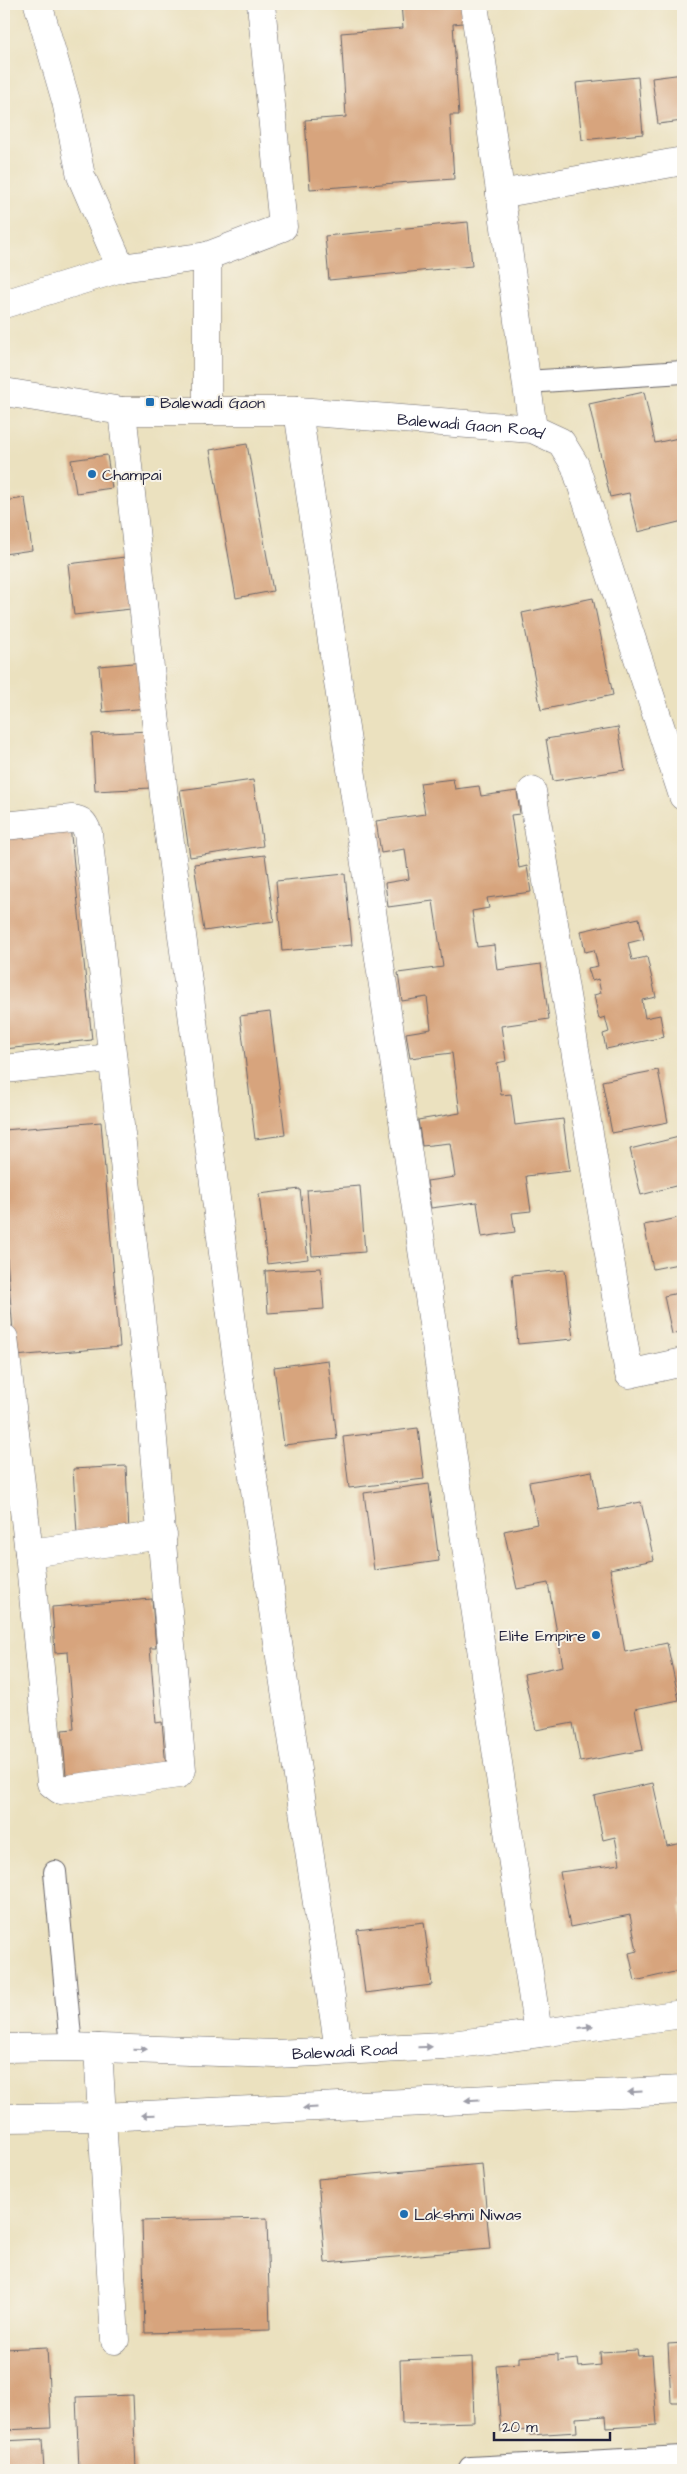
<svg xmlns="http://www.w3.org/2000/svg" width="687" height="2474" font-family="'Architects Daughter',sans-serif">
<style>
.building{fill:#d7a47d}
.lines{fill:none;stroke-linecap:round;stroke-linejoin:round}
.lane-casing{stroke:#686569;stroke-width:24}
.street-casing{stroke:#686569;stroke-width:29}
.secondary-casing{stroke:#686569;stroke-width:29}
.lane{stroke:#fff;stroke-width:22}
.street{stroke:#fff;stroke-width:28}
.secondary{stroke:#fff;stroke-width:28}
.oneway{fill:#9c9ca7}
.poi-dot{fill:#1f6fb2;stroke:#f7f3e8;stroke-width:2}
.labels{text-anchor:middle;stroke-width:4;stroke-linejoin:round;paint-order:stroke}
.poi-label{font-size:16px;fill:#22223b;stroke:#f7f3e8;text-anchor:start}
.street-label{font-size:16px;fill:#22223b;stroke:#f7f3e8}
</style>
<rect width="100%" height="100%" fill="#f7f3e8"/>
<filter id="ink" filterUnits="userSpaceOnUse"><feTurbulence type="fractalNoise" baseFrequency=".02" numOctaves="2"/><feDisplacementMap in="SourceGraphic" scale="10" xChannelSelector="R" yChannelSelector="G"/><feConvolveMatrix kernelMatrix="1 2 1 2 8 2 1 2 1" color-interpolation-filters="sRGB"/></filter>
<filter id="wash" filterUnits="userSpaceOnUse"><feTurbulence type="fractalNoise" baseFrequency=".0096" numOctaves="4" result="noise"/><feDisplacementMap in="SourceGraphic" scale="20" xChannelSelector="R" yChannelSelector="G"/><feGaussianBlur stdDeviation="1.12" result="paint"/><feColorMatrix in="noise" values="0 0 0 0 0 0 0 0 0 0 0 0 0 0 0 0 0 1.4 0 .05"/><feComposite in="paint" operator="in"/></filter>
<g filter="url(#wash)">
<rect width="100%" height="100%" fill="#ebe1bf"/>
<g id="blocks">
<g class="building">
<polygon points="401,4 461,4 463,23 453,24 459,115 450,115 454,179 310,189 305,120 346,117 341,33 403,28"/>
<polygon points="683,74 683,121 658,124 652,78"/>
<polygon points="638,77 643,134 582,140 576,83"/>
<polygon points="468,222 472,266 329,280 325,236"/>
<polygon points="644,392 655,443 683,437 683,521 638,532 629,493 610,497 589,404"/>
<polygon points="247,444 273,591 236,598 210,450"/>
<polygon points="107,455 112,488 76,493 71,460"/>
<polygon points="25,498 32,550 4,554 4,501"/>
<polygon points="125,557 131,609 74,615 68,564"/>
<polygon points="593,598 613,695 541,710 522,613"/>
<polygon points="144,662 148,708 103,712 99,666"/>
<polygon points="618,727 625,770 553,781 546,739"/>
<polygon points="148,731 151,788 95,791 92,734"/>
<polygon points="453,779 455,789 479,786 481,796 517,791 520,814 511,815 519,868 527,866 531,892 487,898 489,908 472,911 477,947 494,945 497,970 541,964 549,1019 501,1026 506,1061 497,1063 501,1095 511,1094 515,1125 563,1119 570,1171 526,1176 531,1211 512,1213 515,1232 482,1237 477,1202 431,1208 427,1181 455,1177 450,1143 422,1146 418,1120 460,1113 452,1053 410,1058 406,1033 431,1029 427,997 402,1001 398,973 443,967 433,901 388,907 385,883 409,879 405,849 381,853 376,821 425,814 420,783"/>
<polygon points="253,780 263,846 190,857 180,790"/>
<polygon points="70,826 92,1040 4,1049 4,833"/>
<polygon points="265,855 274,921 204,931 194,864"/>
<polygon points="345,874 352,945 282,951 276,881"/>
<polygon points="639,918 644,939 628,943 632,960 647,957 656,997 642,1000 645,1018 660,1015 664,1037 606,1049 603,1034 609,1032 605,1017 599,1019 594,995 601,993 598,979 592,981 588,968 598,966 594,950 585,952 581,931"/>
<polygon points="270,1012 285,1135 255,1139 240,1016"/>
<polygon points="658,1070 668,1122 612,1133 602,1081"/>
<polygon points="101,1122 120,1347 15,1356 4,1222 4,1130"/>
<polygon points="683,1136 683,1184 641,1195 630,1149"/>
<polygon points="360,1186 365,1252 312,1256 307,1190"/>
<polygon points="300,1189 308,1259 267,1264 259,1194"/>
<polygon points="683,1217 683,1263 653,1269 644,1225"/>
<polygon points="321,1268 324,1309 268,1313 265,1271"/>
<polygon points="565,1270 573,1339 518,1344 512,1275"/>
<polygon points="683,1292 683,1331 672,1334 664,1296"/>
<polygon points="328,1360 337,1439 284,1445 274,1367"/>
<polygon points="418,1428 424,1479 349,1488 343,1437"/>
<polygon points="126,1466 129,1532 77,1534 73,1469"/>
<polygon points="592,1471 599,1510 641,1502 654,1560 610,1569 625,1652 667,1643 679,1700 635,1709 643,1750 580,1762 573,1723 536,1730 524,1674 563,1666 548,1583 517,1589 504,1531 537,1524 529,1482"/>
<polygon points="429,1484 439,1561 374,1570 364,1493"/>
<polygon points="152,1599 156,1648 150,1648 156,1723 162,1722 166,1767 66,1775 62,1730 74,1729 68,1652 55,1653 52,1607"/>
<polygon points="653,1783 667,1846 683,1843 683,1906 680,1907 683,1921 683,1970 635,1981 629,1953 637,1951 630,1915 570,1927 560,1872 620,1864 615,1837 603,1840 594,1796"/>
<polygon points="424,1922 432,1985 365,1993 357,1930"/>
<polygon points="482,2164 490,2249 325,2263 318,2179"/>
<polygon points="267,2218 270,2330 145,2333 142,2221"/>
<polygon points="683,2343 683,2402 671,2402 668,2344"/>
<polygon points="47,2347 51,2428 4,2430 4,2349"/>
<polygon points="637,2350 638,2356 652,2355 657,2425 607,2428 606,2416 576,2418 577,2432 530,2435 529,2430 501,2432 496,2365 519,2363 519,2357 558,2354 558,2361 578,2359 579,2367 601,2365 600,2352"/>
<polygon points="472,2357 474,2422 402,2424 400,2360"/>
<polygon points="133,2395 136,2470 79,2470 76,2397"/>
<polygon points="42,2439 44,2470 4,2470 4,2441"/>
</g>
</g>
</g>
<g filter="url(#ink)">
<use href="#blocks" fill-opacity="0" stroke="#686569" stroke-width="1"/>
<g class="lines">
<defs>
<g id="lane">
<polyline points="526,382 683,372"/>
<polyline points="55,1872 71,2047"/>
<polyline points="470,2468 683,2457"/>
</g>
<g id="street">
<polyline points="38,4 66,101 81,176 121,268"/>
<polyline points="474,4 533,429"/>
<polyline points="500,194 683,161"/>
<polyline points="207,256 207,411"/>
<polyline points="4,304 121,268 207,256 283,227 261,4"/>
<polyline points="122,411 164,796 245,1423 339,2050"/>
<polyline points="298,411 538,2033"/>
<polyline points="532,791 629,1374 683,1362"/>
<path d="M 4,826 L 72,819 C 82,820 84,823 88,833 L 147,1372 L 182,1770 L 179,1774 L 60,1790 L 51,1783 L 29,1553 L 4,1338"/>
<polyline points="4,1069 111,1058"/>
<polyline points="29,1553 163,1535"/>
<polyline points="102,2117 115,2340"/>
</g>
<g id="secondary">
<path id="s1" d="M 4,392 L 122,411 L 298,411 L 533,429 L 561,442 L 575,465 L 683,796"/>
<path id="s2" d="M 4,2048 L 71,2047 L 275,2054 L 444,2046 L 683,2014"/>
<polyline points="98,2048 102,2117"/>
<polyline points="4,2118 102,2117 683,2090"/>
</g>
</defs>
<use href="#lane" class="lane-casing"/>
<use href="#street" class="street-casing"/>
<use href="#secondary" class="secondary-casing"/>
<use href="#lane" class="lane"/>
<use href="#street" class="street"/>
<use href="#secondary" class="secondary"/>
</g>
<defs><path id="oneway-solid" d="M-6-.8H1V-3.2L6.5 0L1 3.2V.8H-6Z" transform="scale(1.25)"/></defs>
<g class="oneway">
<use href="#oneway-solid" transform="translate(586 2027) rotate(-8)"/>
<use href="#oneway-solid" transform="translate(425 2047) rotate(-2)"/>
<use href="#oneway-solid" transform="translate(140 2049) rotate(2)"/>
<use href="#oneway-solid" transform="translate(635 2092) rotate(177)"/>
<use href="#oneway-solid" transform="translate(472 2100) rotate(177)"/>
<use href="#oneway-solid" transform="translate(310 2108) rotate(177)"/>
<use href="#oneway-solid" transform="translate(148 2115) rotate(178)"/>
</g>
</g>
<g class="poi-dot">
<rect x="145" y="397" width="10" height="10" rx="2.5"/>
<circle cx="92" cy="474" r="5"/>
<circle cx="596" cy="1635" r="5"/>
<circle cx="404" cy="2214" r="5"/>
</g>
<g class="labels">
<g class="poi-label">
<text x="160" y="408">Balewadi Gaon</text>
<text x="102" y="480">Champai</text>
<text x="586" y="1641" text-anchor="end">Elite Empire</text>
<text x="414" y="2220">Lakshmi Niwas</text>
</g>
<g class="street-label">
<text dy="6" stroke="none"><textPath href="#s1" startOffset="469">Balewadi Gaon Road</textPath></text>
<text dy="6" stroke="none"><textPath href="#s2" startOffset="341">Balewadi Road</textPath></text>
</g>
</g>
<rect width="687" height="2474" fill="none" stroke="#f7f3e8" stroke-width="20"/>
<path d="M494 2432v8h116v-8" fill="none" stroke="#22223b" stroke-width="2.5"/>
<text x="502" y="2432" font-size="15" fill="#22223b" stroke="#f7f3e8" stroke-width="4" paint-order="stroke">20 m</text>
</svg>
